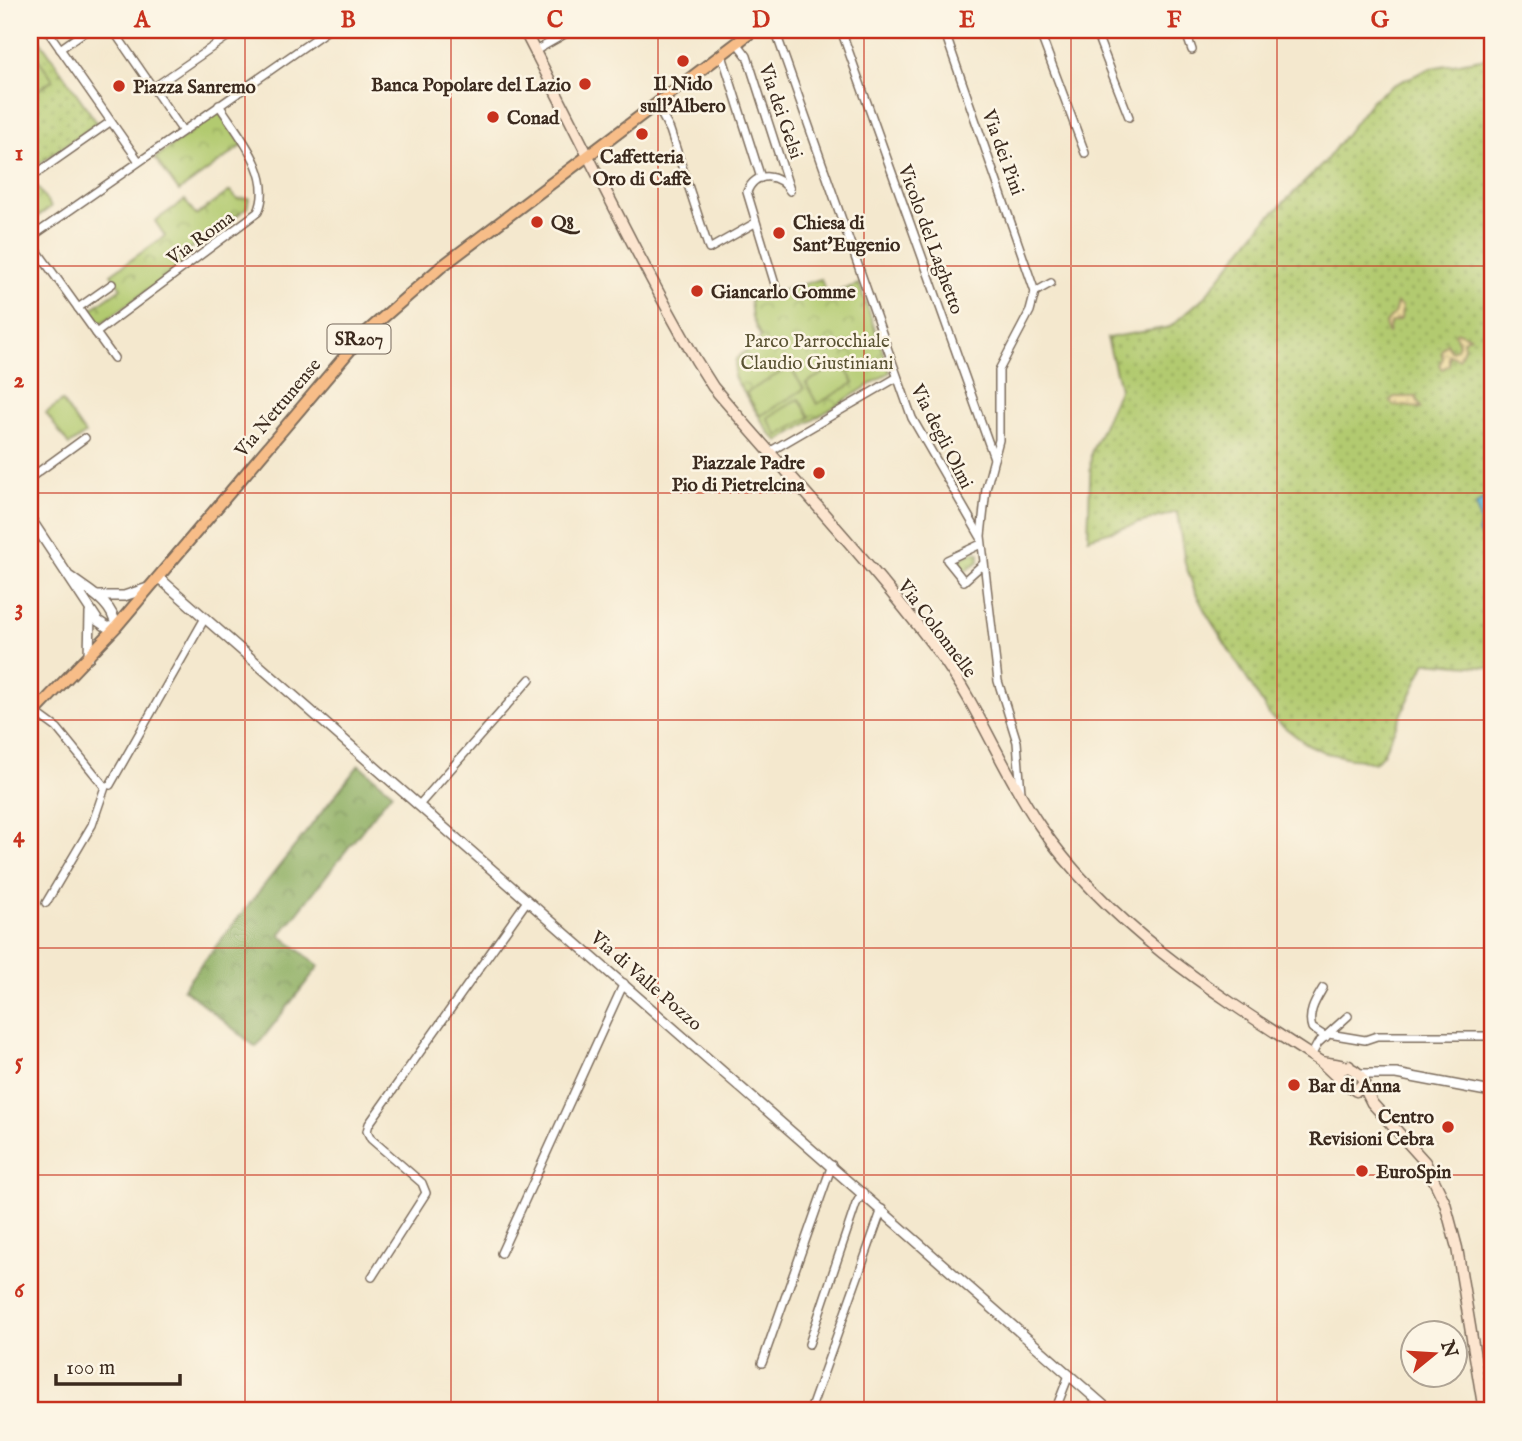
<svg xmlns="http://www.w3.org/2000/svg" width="1522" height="1441" font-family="'IM FELL English',serif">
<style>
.grass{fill:url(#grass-dots);stroke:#767a47;stroke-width:2}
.forest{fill:url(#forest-crowns);stroke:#646c40;stroke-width:2}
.sand{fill:url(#sand-dots);stroke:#94825e;stroke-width:2}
.park{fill:url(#park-crowns);stroke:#767a47;stroke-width:2}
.pitch{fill:#b2ca70;stroke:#767a47;stroke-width:2}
.water{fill:url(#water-ripples);stroke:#487079;stroke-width:2}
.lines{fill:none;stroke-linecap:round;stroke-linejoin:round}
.minor-casing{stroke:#7c6c5c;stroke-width:10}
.tertiary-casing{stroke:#7c6c5c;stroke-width:12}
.secondary-casing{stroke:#7c6c5c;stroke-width:13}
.primary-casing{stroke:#7c6c5c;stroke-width:14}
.minor{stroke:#fff;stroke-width:7}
.tertiary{stroke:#fff;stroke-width:9}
.secondary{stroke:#fce5cf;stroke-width:10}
.primary{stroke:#f7bd88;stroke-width:10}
.grid{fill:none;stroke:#c8321e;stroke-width:2;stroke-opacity:0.55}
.poi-dot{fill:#c8321e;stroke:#fcf5e5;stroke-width:2.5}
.labels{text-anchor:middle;stroke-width:5;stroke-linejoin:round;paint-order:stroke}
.shield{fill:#fcf5e5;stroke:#75675a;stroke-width:2}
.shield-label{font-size:18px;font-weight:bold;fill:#3b2a1e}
.poi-label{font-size:19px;font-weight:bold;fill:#3b2a1e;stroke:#fcf5e5;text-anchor:start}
.street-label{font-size:19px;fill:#3b2a1e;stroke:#fcf5e5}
.park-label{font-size:19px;fill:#595232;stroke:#fcf5e5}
.neatline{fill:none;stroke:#c8321e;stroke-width:2.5}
.grid-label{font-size:23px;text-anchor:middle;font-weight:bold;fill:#c8321e}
</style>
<defs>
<pattern id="grass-dots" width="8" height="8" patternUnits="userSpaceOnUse" patternTransform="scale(1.75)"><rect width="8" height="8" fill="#b2ca70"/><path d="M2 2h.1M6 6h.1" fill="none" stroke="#92a45b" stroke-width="1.8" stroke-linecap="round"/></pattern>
<pattern id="forest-crowns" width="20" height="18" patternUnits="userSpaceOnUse" patternTransform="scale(1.75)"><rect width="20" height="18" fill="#8dae62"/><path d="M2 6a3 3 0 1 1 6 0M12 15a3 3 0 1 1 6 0" fill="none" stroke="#748e50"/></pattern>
<pattern id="sand-dots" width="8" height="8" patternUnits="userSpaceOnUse" patternTransform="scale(1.75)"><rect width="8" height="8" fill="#eeda9e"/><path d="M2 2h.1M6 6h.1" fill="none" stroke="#cdbb88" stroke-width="1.8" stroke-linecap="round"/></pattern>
<pattern id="park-crowns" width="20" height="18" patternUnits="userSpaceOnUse" patternTransform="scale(1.75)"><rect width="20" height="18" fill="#b2ca70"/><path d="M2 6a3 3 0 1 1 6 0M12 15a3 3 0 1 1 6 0" fill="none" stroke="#92a45b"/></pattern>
<pattern id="water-ripples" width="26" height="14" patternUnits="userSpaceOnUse" patternTransform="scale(1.75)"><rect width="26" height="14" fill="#55b6d4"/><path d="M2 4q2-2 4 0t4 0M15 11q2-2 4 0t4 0" fill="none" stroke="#4894ab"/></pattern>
</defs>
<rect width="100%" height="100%" fill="#fcf5e5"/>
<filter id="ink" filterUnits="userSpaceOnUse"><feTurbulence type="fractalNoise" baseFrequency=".0143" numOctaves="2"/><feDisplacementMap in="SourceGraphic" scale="14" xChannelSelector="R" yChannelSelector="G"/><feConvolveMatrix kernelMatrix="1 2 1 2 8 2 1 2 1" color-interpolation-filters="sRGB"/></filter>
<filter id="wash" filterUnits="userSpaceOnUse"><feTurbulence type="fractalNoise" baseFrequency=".00686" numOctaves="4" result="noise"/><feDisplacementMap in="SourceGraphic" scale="28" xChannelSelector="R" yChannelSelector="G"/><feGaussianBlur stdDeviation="1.57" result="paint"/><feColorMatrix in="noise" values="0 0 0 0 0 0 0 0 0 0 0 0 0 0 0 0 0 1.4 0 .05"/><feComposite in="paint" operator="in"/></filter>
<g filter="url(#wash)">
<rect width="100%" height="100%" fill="#f4e8ce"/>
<g class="grass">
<polygon points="30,30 39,30 35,33 97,123 39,164 30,150"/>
<polygon points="1492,57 1492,668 1426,662 1383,754 1375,763 1326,753 1305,743 1270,716 1206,613 1194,589 1185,563 1177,512 1088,538 1091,453 1120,388 1107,338 1170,327 1204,297 1264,222 1323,164 1372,100 1393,85 1431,68"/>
<polygon points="973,552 979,553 979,561 964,571 957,560"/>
</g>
<polygon class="forest" points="359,765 392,792 280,935 319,966 256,1047 183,988"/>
<g class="sand">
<polygon points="1397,303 1402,307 1401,319 1390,323 1388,334 1385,324 1394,314"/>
<polygon points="1458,332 1470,337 1463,340 1464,348 1459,359 1449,355 1449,365 1442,369 1439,365 1443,358 1441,351 1447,343 1451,351 1457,349 1459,343 1455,334"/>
<polygon points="1394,397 1416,397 1421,408 1393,405 1390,401"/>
</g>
<g class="park">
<polygon points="219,112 243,145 179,191 155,158"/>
<polygon points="34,182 51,207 30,222 30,184"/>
<polygon points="230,191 237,199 249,198 247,208 178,258 183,265 100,324 90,310 121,288 111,274 165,236 155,221 185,200 196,215"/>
<polygon points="821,279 827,295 859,284 890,372 779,441 771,435 734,377 736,359 761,338 752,318 750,300"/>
</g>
<g class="pitch">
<polygon points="30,48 53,79 30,96"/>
<polygon points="842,363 854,383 817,404 806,383"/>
<polygon points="790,367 804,389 760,416 746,393"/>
<polygon points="799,399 810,417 778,436 767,418"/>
<polygon points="62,401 85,434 69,445 46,413"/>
</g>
<polygon class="water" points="1483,499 1492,503 1492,542 1483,540 1478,533 1480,524 1476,505"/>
</g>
<g filter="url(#ink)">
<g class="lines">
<defs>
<g id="minor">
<polyline points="47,30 138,160"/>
<polyline points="113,30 182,130"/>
<polyline points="775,30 912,418 980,536"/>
<polyline points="841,30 994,458"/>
<polyline points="944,30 1035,292 1030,311 999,370 999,440 986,489 981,536 998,681 1017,742 1021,793"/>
<polyline points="1039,30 1085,153"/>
<polyline points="1095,30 1129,117"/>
<polyline points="1185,30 1192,50"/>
<polyline points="737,43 747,56 790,190"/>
<polyline points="60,49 87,30"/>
<polyline points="535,51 572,30"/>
<polyline points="722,55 761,178"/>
<polyline points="153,88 234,32"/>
<polyline points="657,106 670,130 709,249 755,223"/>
<polyline points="30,178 110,122"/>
<polyline points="30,238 328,30"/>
<polyline points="30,241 114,358"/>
<path d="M 777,291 L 747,192 C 756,170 779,174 790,191"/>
<polyline points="1035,292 1051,283"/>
<polyline points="78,308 112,284"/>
<path d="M 96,333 L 258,212 C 275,175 237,133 219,105"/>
<polyline points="30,336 32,339"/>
<polyline points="769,452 896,378"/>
<polyline points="30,478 85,438"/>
<polyline points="981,544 947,560 964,581 983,564"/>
<polyline points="35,712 57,728 105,787 92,825 46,903"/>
<polyline points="110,785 205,618"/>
<polyline points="419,805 530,679"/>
<path d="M 1323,988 C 1316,1000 1307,1013 1312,1028 L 1326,1037"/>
<polyline points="1329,1034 1365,1040 1377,1036 1492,1036"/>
<polyline points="1311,1056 1318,1043 1348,1016"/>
<polyline points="501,1253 624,983"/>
<polyline points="372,1277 426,1193 422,1183 371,1139 367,1131 369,1124 527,901"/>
<polyline points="809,1344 856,1204 863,1192"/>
<polyline points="762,1363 832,1165"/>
<polyline points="810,1411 882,1209"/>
<polyline points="1055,1411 1069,1375"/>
</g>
<g id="tertiary">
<path d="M 30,518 L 98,621 L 107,627 L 116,627 C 113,602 88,591 70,577"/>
<polyline points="158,577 1110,1411"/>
<polyline points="97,596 124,596 148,588"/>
<polyline points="89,657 90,613"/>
<polyline points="1360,1074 1396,1074 1492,1092"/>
</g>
<g id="secondary">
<path d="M 524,30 C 581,140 634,252 696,360 L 713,387 C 788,475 869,560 939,653 C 979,706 1002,771 1040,826 C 1110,928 1219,996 1321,1062 L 1340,1080"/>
<path d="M 1321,1062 C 1338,1065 1356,1064 1364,1082 L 1356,1091 L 1340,1080 L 1339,1071 L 1349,1066"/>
<polyline points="1363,1085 1372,1103 1425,1162 1445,1203 1457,1248 1484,1411"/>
</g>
<polyline id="primary" points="30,717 116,627 362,336 441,267 754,30"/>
</defs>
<use href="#minor" class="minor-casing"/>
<use href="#tertiary" class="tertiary-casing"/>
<use href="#secondary" class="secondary-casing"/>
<use href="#primary" class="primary-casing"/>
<use href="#minor" class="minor"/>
<use href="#tertiary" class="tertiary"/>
<use href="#secondary" class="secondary"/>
<use href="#primary" class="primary"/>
</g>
</g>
<path class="grid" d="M 245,30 L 245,1411M 451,30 L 451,1411M 658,30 L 658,1411M 864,30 L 864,1411M 1071,30 L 1071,1411M 1277,30 L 1277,1411M 30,266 L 1492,266M 30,493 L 1492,493M 30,720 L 1492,720M 30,948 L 1492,948M 30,1175 L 1492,1175"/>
<g class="poi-dot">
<circle cx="683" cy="61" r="7"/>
<circle cx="585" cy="84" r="7"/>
<circle cx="119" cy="86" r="7"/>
<circle cx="493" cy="117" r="7"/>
<circle cx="642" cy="134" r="7"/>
<circle cx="537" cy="222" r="7"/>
<circle cx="779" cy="233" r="7"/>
<circle cx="697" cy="291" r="7"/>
<circle cx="819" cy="473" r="7"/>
<circle cx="1294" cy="1085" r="7"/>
<circle cx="1448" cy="1127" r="7"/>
<circle cx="1362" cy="1171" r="7"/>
</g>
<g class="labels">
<rect class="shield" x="327.5" y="324.5" width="63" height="29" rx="5"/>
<g class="shield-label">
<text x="359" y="345">SR207</text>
</g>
<g class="poi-label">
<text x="683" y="90" text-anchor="middle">Il Nido<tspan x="683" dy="22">sull'Albero</tspan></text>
<text x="571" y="91" text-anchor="end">Banca Popolare del Lazio</text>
<text x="133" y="93">Piazza Sanremo</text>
<text x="507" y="124">Conad</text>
<text x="642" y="163" text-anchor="middle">Caffetteria<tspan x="642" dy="22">Oro di Caffè</tspan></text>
<text x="551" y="229">Q8</text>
<text x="793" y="229">Chiesa di<tspan x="793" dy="22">Sant'Eugenio</tspan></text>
<text x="711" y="298">Giancarlo Gomme</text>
<text x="805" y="469" text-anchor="end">Piazzale Padre<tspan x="805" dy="22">Pio di Pietrelcina</tspan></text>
<text x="1308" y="1092">Bar di Anna</text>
<text x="1434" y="1123" text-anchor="end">Centro<tspan x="1434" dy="22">Revisioni Cebra</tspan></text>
<text x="1376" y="1178">EuroSpin</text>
</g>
<g class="street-label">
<text transform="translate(782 111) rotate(71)" y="7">Via dei Gelsi</text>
<text transform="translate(1004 152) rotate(70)" y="7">Via dei Pini</text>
<text transform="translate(200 237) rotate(-36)" y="7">Via Roma</text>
<text transform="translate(932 239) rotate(70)" y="7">Vicolo del Laghetto</text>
<text transform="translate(277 407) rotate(-50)" y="7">Via Nettunense</text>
<text transform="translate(943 436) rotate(63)" y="7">Via degli Olmi</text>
<text transform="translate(938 628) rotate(53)" y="7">Via Colonnelle</text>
<text transform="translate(647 980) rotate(41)" y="7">Via di Valle Pozzo</text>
</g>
<g class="park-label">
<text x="817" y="347">Parco Parrocchiale<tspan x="817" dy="22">Claudio Giustiniani</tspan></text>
</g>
</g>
<rect width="1522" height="1441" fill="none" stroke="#fcf5e5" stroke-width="77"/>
<g transform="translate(1434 1354) rotate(72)"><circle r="33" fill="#fcf5e5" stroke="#afa495" stroke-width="2"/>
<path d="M0-5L12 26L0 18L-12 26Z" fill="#c8321e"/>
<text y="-10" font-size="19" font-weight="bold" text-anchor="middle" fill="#3b2a1e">N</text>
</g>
<path d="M56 1374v10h124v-10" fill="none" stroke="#3b2a1e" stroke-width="3.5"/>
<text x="66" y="1374" font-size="21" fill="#3b2a1e" stroke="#fcf5e5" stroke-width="5" paint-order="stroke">100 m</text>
<rect x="38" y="38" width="1446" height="1364" class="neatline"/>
<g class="grid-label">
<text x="142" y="27">A</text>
<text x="348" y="27">B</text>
<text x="555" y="27">C</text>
<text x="761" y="27">D</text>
<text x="967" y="27">E</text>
<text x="1174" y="27">F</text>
<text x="1380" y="27">G</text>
<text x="19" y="160">1</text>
<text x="19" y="387">2</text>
<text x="19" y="615">3</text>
<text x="19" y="842">4</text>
<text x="19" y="1069">5</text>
<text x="19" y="1297">6</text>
</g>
</svg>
